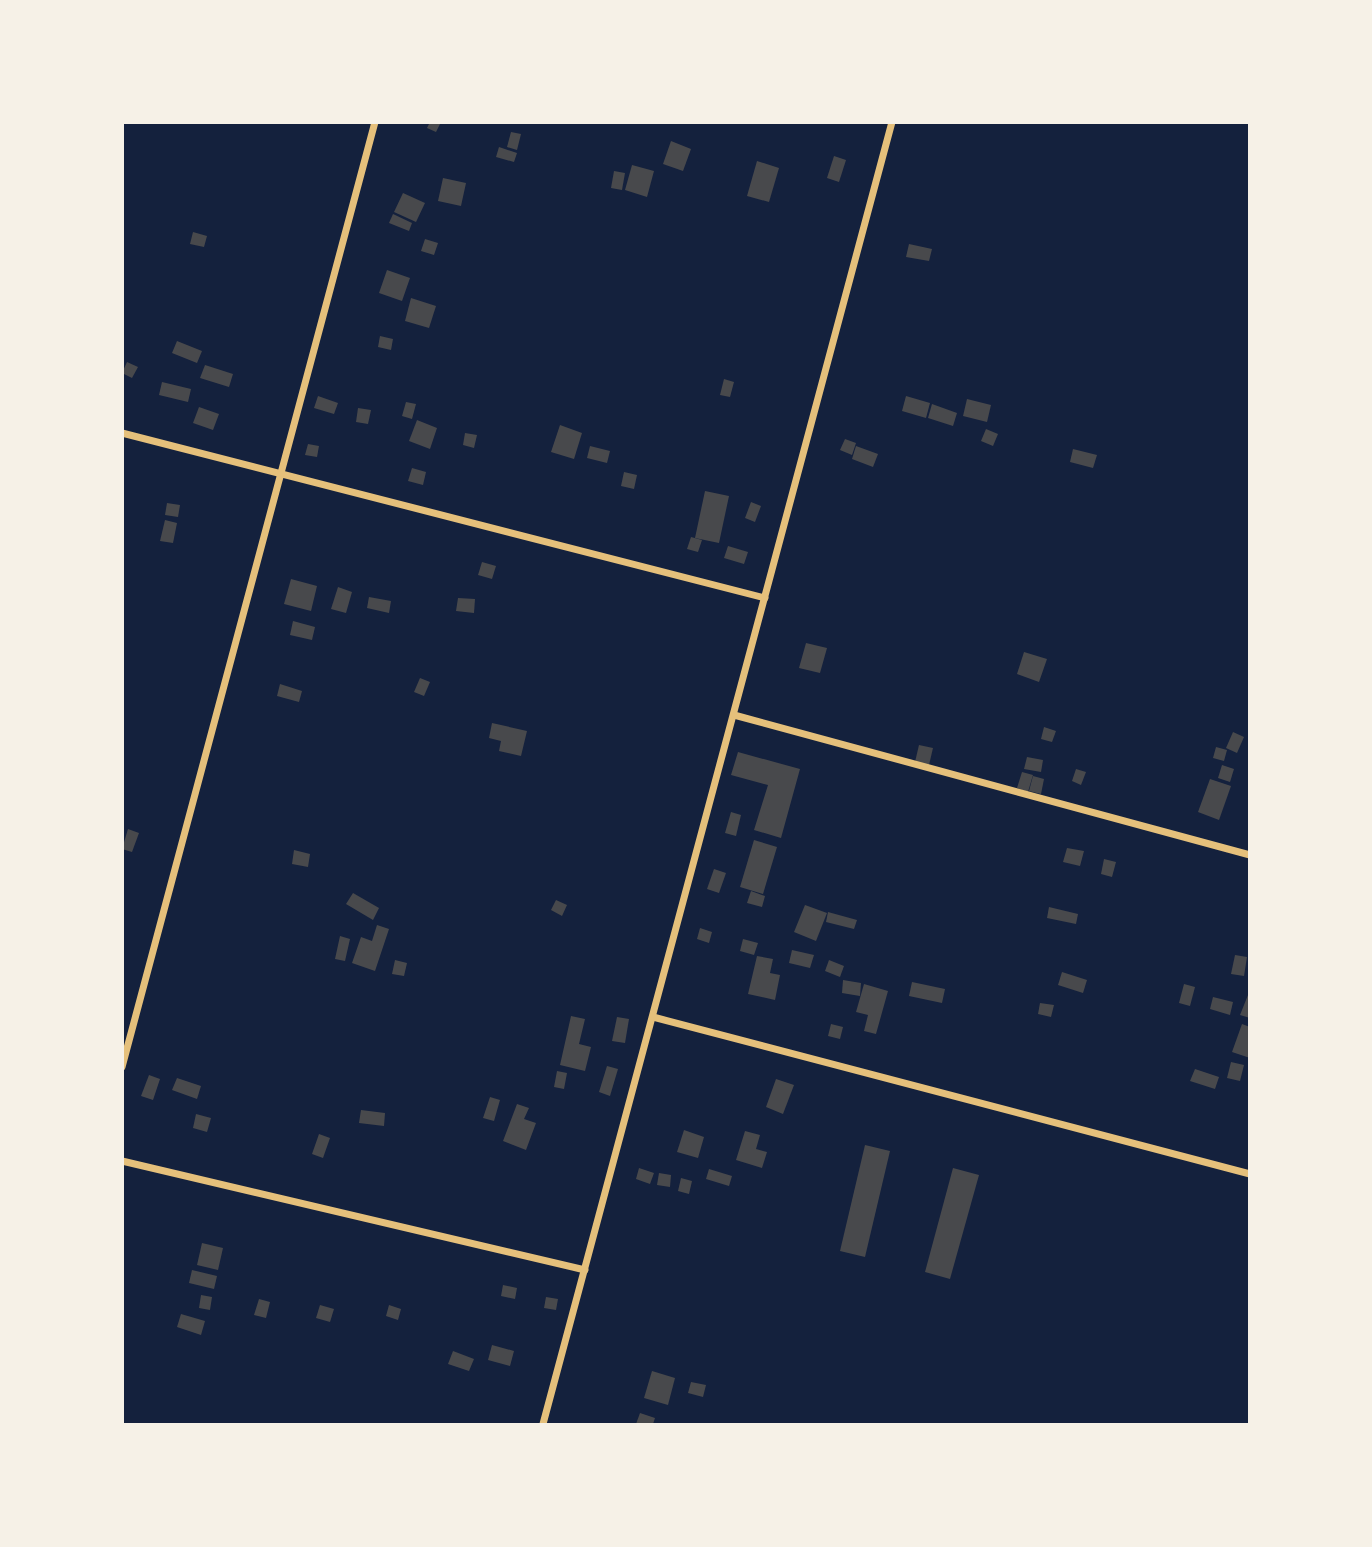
<svg xmlns="http://www.w3.org/2000/svg" width="1372" height="1547" font-family="Karla,sans-serif">
<style>
.building{fill:#48494c}
.lines{fill:none;stroke-linecap:round;stroke-linejoin:round}
.minor{stroke:#e5c07b;stroke-width:7}
</style>
<rect width="100%" height="100%" fill="#14213d"/>
<g class="building">
<polygon points="430,122 441,122 436,132 427,128"/>
<polygon points="511,132 521,134 517,150 507,147"/>
<polygon points="671,141 691,149 683,171 663,164"/>
<polygon points="499,147 517,153 514,162 496,157"/>
<polygon points="834,156 846,160 839,182 827,178"/>
<polygon points="757,161 779,168 769,202 747,196"/>
<polygon points="632,165 654,171 647,197 625,190"/>
<polygon points="614,171 625,173 622,190 611,188"/>
<polygon points="443,178 466,183 461,206 438,201"/>
<polygon points="403,193 425,203 416,222 394,212"/>
<polygon points="393,214 412,223 409,231 389,223"/>
<polygon points="193,232 207,236 204,247 190,244"/>
<polygon points="425,239 438,243 434,255 421,251"/>
<polygon points="909,244 932,249 929,261 906,257"/>
<polygon points="387,270 410,278 402,301 379,293"/>
<polygon points="411,298 436,306 429,328 405,321"/>
<polygon points="380,336 393,339 391,350 378,347"/>
<polygon points="177,341 202,351 197,363 172,353"/>
<polygon points="127,362 138,367 132,378 122,373"/>
<polygon points="205,365 233,374 229,387 200,378"/>
<polygon points="724,379 734,382 730,397 720,395"/>
<polygon points="162,382 191,389 188,402 159,395"/>
<polygon points="318,396 338,403 334,414 314,408"/>
<polygon points="906,396 930,403 926,418 902,411"/>
<polygon points="967,399 991,405 987,422 963,416"/>
<polygon points="406,402 416,404 412,419 402,416"/>
<polygon points="932,404 957,413 953,426 928,418"/>
<polygon points="199,407 219,414 213,430 193,423"/>
<polygon points="358,408 371,410 368,424 356,422"/>
<polygon points="417,420 437,428 430,449 409,441"/>
<polygon points="560,425 582,433 574,459 551,452"/>
<polygon points="986,429 998,434 993,446 981,441"/>
<polygon points="465,433 477,435 474,448 463,445"/>
<polygon points="845,439 856,443 852,455 840,450"/>
<polygon points="308,444 319,446 317,457 305,455"/>
<polygon points="590,446 610,451 607,463 587,458"/>
<polygon points="856,446 878,454 873,467 852,459"/>
<polygon points="1073,449 1097,455 1093,468 1070,462"/>
<polygon points="412,468 426,472 423,485 408,481"/>
<polygon points="624,472 637,475 634,489 621,486"/>
<polygon points="705,491 729,496 719,543 695,538"/>
<polygon points="751,502 761,506 755,522 745,518"/>
<polygon points="167,503 180,505 178,517 165,515"/>
<polygon points="165,520 177,523 173,543 160,541"/>
<polygon points="691,537 702,540 698,552 687,549"/>
<polygon points="728,546 748,552 744,564 724,558"/>
<polygon points="482,562 496,566 492,579 478,575"/>
<polygon points="291,579 317,586 311,611 284,604"/>
<polygon points="338,587 352,592 346,613 331,609"/>
<polygon points="369,597 391,601 389,613 367,608"/>
<polygon points="458,598 475,599 474,613 456,611"/>
<polygon points="293,621 315,627 312,640 290,635"/>
<polygon points="806,643 827,648 820,673 799,668"/>
<polygon points="1024,652 1047,659 1039,682 1017,674"/>
<polygon points="420,678 430,682 424,696 414,692"/>
<polygon points="280,684 302,691 299,702 277,696"/>
<polygon points="492,723 527,731 521,756 499,751 501,741 489,738"/>
<polygon points="1044,727 1056,731 1052,742 1041,739"/>
<polygon points="1233,732 1244,737 1237,753 1226,748"/>
<polygon points="919,745 933,748 929,765 915,762"/>
<polygon points="1216,747 1227,750 1224,761 1213,758"/>
<polygon points="738,752 800,769 781,838 754,830 768,785 731,775"/>
<polygon points="1027,757 1043,760 1041,772 1024,769"/>
<polygon points="1222,765 1234,769 1230,782 1218,778"/>
<polygon points="1076,769 1086,772 1081,785 1072,781"/>
<polygon points="1022,772 1033,775 1028,792 1017,788"/>
<polygon points="1033,776 1044,779 1041,794 1029,791"/>
<polygon points="1210,779 1231,786 1219,820 1198,812"/>
<polygon points="731,812 741,815 736,836 725,833"/>
<polygon points="128,829 139,833 132,852 122,849"/>
<polygon points="754,840 777,847 763,894 740,887"/>
<polygon points="1067,848 1084,851 1080,866 1063,862"/>
<polygon points="294,850 310,854 308,867 292,864"/>
<polygon points="1104,859 1116,862 1112,877 1101,874"/>
<polygon points="714,869 726,873 719,893 707,889"/>
<polygon points="751,891 765,896 762,907 747,903"/>
<polygon points="353,893 379,908 373,920 346,904"/>
<polygon points="556,900 567,905 562,916 551,910"/>
<polygon points="805,905 827,913 816,941 794,932"/>
<polygon points="1049,907 1078,914 1076,924 1047,918"/>
<polygon points="828,912 857,920 854,929 826,922"/>
<polygon points="377,925 389,929 375,971 352,963 361,937 372,941"/>
<polygon points="700,928 712,932 709,943 697,939"/>
<polygon points="340,936 350,939 345,961 335,959"/>
<polygon points="743,939 758,943 754,955 740,951"/>
<polygon points="792,950 814,955 810,968 789,963"/>
<polygon points="1235,955 1247,957 1244,976 1231,974"/>
<polygon points="757,956 773,959 770,973 780,975 775,1000 748,994"/>
<polygon points="395,960 407,963 404,976 392,974"/>
<polygon points="829,960 844,966 840,977 825,971"/>
<polygon points="1062,972 1087,980 1083,993 1058,985"/>
<polygon points="843,980 861,983 860,996 842,993"/>
<polygon points="912,982 945,989 942,1003 909,996"/>
<polygon points="864,984 888,991 876,1034 864,1031 868,1015 856,1012"/>
<polygon points="1184,984 1195,987 1190,1006 1179,1003"/>
<polygon points="1250,990 1250,1018 1240,1015"/>
<polygon points="1213,997 1233,1002 1230,1015 1210,1009"/>
<polygon points="1040,1003 1054,1005 1051,1017 1038,1014"/>
<polygon points="571,1016 585,1019 579,1044 591,1047 585,1071 560,1065"/>
<polygon points="617,1017 629,1019 625,1043 612,1041"/>
<polygon points="831,1024 843,1027 840,1039 828,1036"/>
<polygon points="1242,1024 1250,1027 1250,1058 1232,1052"/>
<polygon points="1231,1062 1244,1065 1240,1081 1227,1078"/>
<polygon points="607,1066 618,1069 610,1096 599,1092"/>
<polygon points="1195,1069 1219,1077 1215,1089 1190,1081"/>
<polygon points="557,1071 567,1073 564,1089 554,1087"/>
<polygon points="149,1075 160,1079 153,1100 141,1096"/>
<polygon points="177,1078 201,1086 197,1099 172,1090"/>
<polygon points="776,1079 794,1085 783,1114 766,1107"/>
<polygon points="490,1097 500,1100 494,1121 483,1118"/>
<polygon points="517,1104 529,1108 524,1119 536,1123 526,1150 503,1141"/>
<polygon points="361,1110 385,1113 384,1126 359,1123"/>
<polygon points="196,1114 211,1118 207,1132 193,1128"/>
<polygon points="684,1130 704,1137 698,1158 677,1152"/>
<polygon points="745,1131 760,1135 756,1149 767,1152 762,1168 736,1160"/>
<polygon points="319,1134 330,1138 323,1158 312,1154"/>
<polygon points="865,1145 890,1151 865,1257 840,1251"/>
<polygon points="639,1168 654,1173 650,1184 636,1179"/>
<polygon points="953,1168 979,1175 950,1279 925,1272"/>
<polygon points="709,1169 732,1176 729,1186 706,1179"/>
<polygon points="659,1173 671,1175 670,1187 657,1185"/>
<polygon points="681,1178 692,1181 689,1194 678,1191"/>
<polygon points="202,1243 223,1248 218,1270 197,1265"/>
<polygon points="192,1270 217,1276 214,1289 189,1283"/>
<polygon points="503,1285 517,1288 515,1299 501,1296"/>
<polygon points="201,1295 212,1297 210,1310 199,1308"/>
<polygon points="546,1297 558,1299 556,1310 544,1308"/>
<polygon points="259,1299 270,1302 266,1318 254,1315"/>
<polygon points="320,1305 334,1309 330,1322 316,1318"/>
<polygon points="389,1305 401,1309 398,1320 386,1316"/>
<polygon points="181,1314 205,1321 201,1335 177,1327"/>
<polygon points="492,1345 514,1351 510,1366 488,1360"/>
<polygon points="453,1351 474,1359 469,1371 448,1364"/>
<polygon points="652,1371 675,1378 668,1405 644,1398"/>
<polygon points="691,1382 706,1385 703,1397 688,1393"/>
<polygon points="640,1413 655,1418 653,1424 636,1424"/>
</g>
<g class="lines">
<g class="minor">
<polyline points="122,433 765,598"/>
<polyline points="734,715 1250,855"/>
<polyline points="653,1017 1250,1174"/>
<polyline points="122,1067 375,122"/>
<polyline points="122,1161 585,1270"/>
<polyline points="543,1424 892,122"/>
</g>
</g>
<rect width="1372" height="1547" fill="none" stroke="#f6f1e7" stroke-width="248"/>
</svg>
